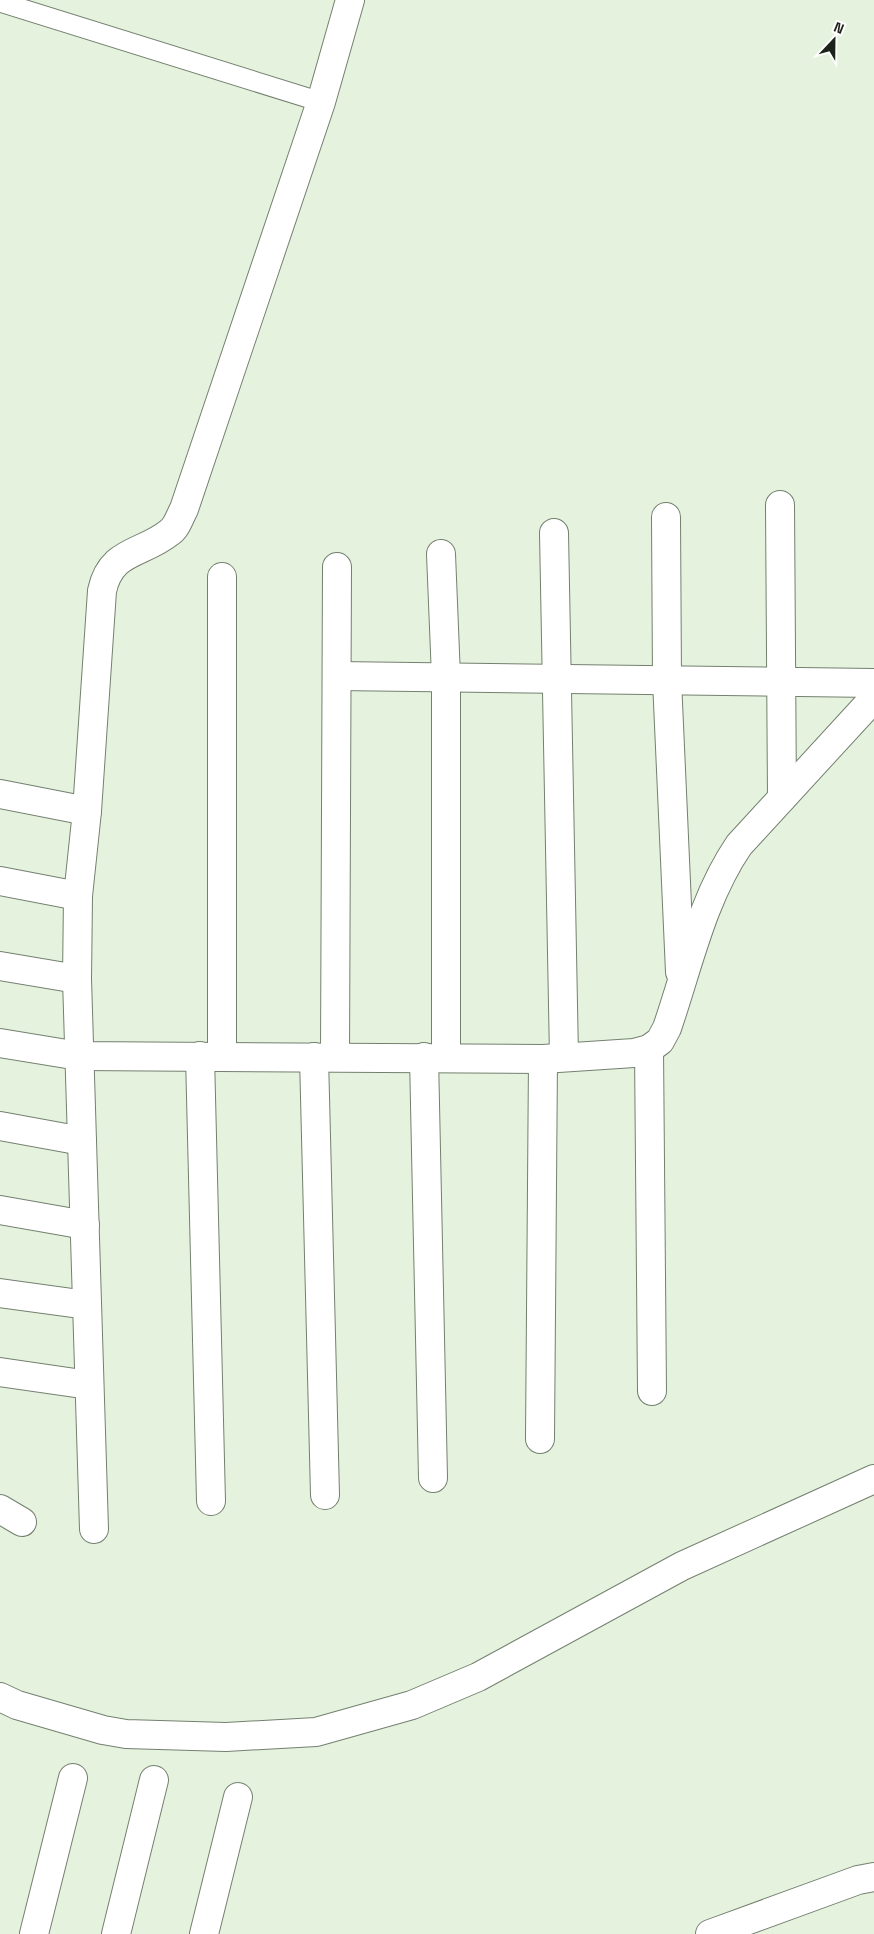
<svg xmlns="http://www.w3.org/2000/svg" width="874" height="1934" font-family="'Space Grotesk',sans-serif">
<style>
.lines{fill:none;stroke-linecap:round;stroke-linejoin:round}
.lane-casing{stroke:#74806f;stroke-width:21}
.street-casing{stroke:#74806f;stroke-width:30}
.lane{stroke:#fff;stroke-width:19}
.street{stroke:#fff;stroke-width:28}
</style>
<rect width="100%" height="100%" fill="#e4f2de"/>
<g class="lines">
<defs>
<polyline id="lane" points="0,2 321,102"/>
<g id="street">
<polyline points="780,505 782,798"/>
<polyline points="666,517 667,680 680,972"/>
<polyline points="554,533 564,1057"/>
<polyline points="441,554 446,677 446,1058"/>
<polyline points="222,577 222,1056"/>
<polyline points="337,676 874,683"/>
<polyline points="0,794 87,811"/>
<polyline points="0,881 78,896"/>
<polyline points="0,966 77,979"/>
<path d="M 0,1043 L 79,1056 L 543,1059 L 634,1053 L 649,1049 L 660,1041 L 667,1028 C 688,967 702,899 739,845 L 874,698"/>
<polyline points="649,1049 652,1391"/>
<polyline points="200,1056 211,1501"/>
<polyline points="314,1057 325,1495"/>
<polyline points="335,1057 337,567"/>
<polyline points="424,1057 433,1478"/>
<polyline points="0,1126 82,1141"/>
<polyline points="0,1210 85,1225"/>
<polyline points="0,1293 87,1305"/>
<polyline points="0,1372 89,1385"/>
<polyline points="540,1439 543,1059"/>
<polyline points="0,1509 22,1522"/>
<path d="M 94,1529 L 77,979 L 78,896 L 87,811 L 102,591 C 111,549 142,555 170,532 C 177,527 180,516 184,509 L 321,102 L 350,0"/>
<polyline points="0,1697 17,1705 103,1730 126,1734 226,1737 316,1732 412,1705 478,1677 682,1566 874,1479"/>
<polyline points="34,1934 73,1778"/>
<polyline points="116,1934 154,1780"/>
<polyline points="204,1934 238,1797"/>
<polyline points="710,1934 858,1880 874,1877"/>
</g>
</defs>
<use href="#lane" class="lane-casing"/>
<use href="#street" class="street-casing"/>
<use href="#lane" class="lane"/>
<use href="#street" class="street"/>
</g>
<g transform="translate(834 40) rotate(22)" stroke="#ffffff" stroke-width="4" paint-order="stroke">
<path d="M0-4L9 19L0 12L-9 19Z" fill="#1d221b"/>
<text y="-8" font-size="14" font-weight="bold" text-anchor="middle" fill="#1d221b">N</text>
</g>
</svg>
